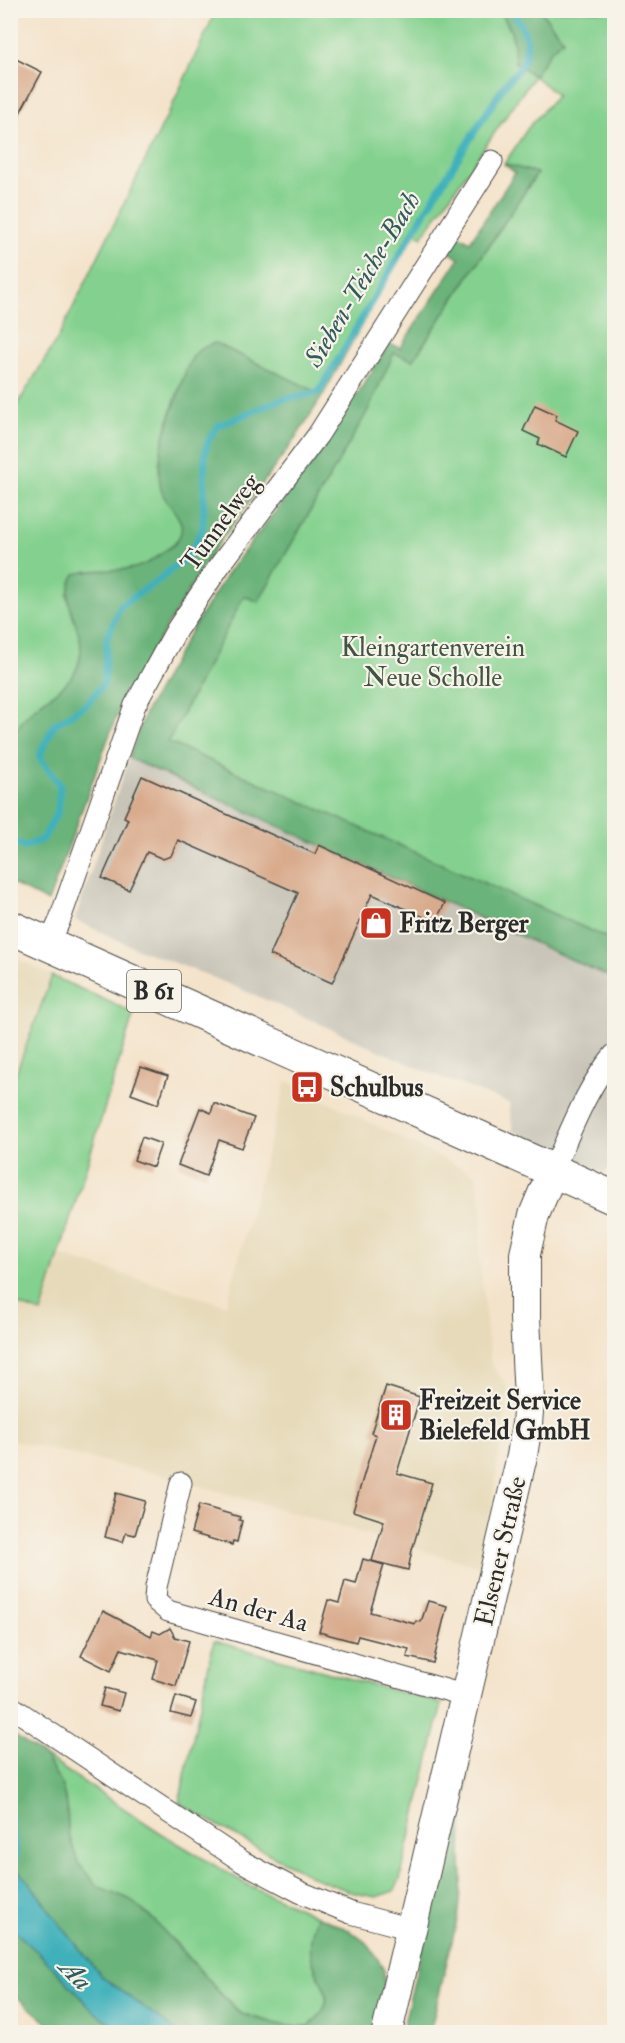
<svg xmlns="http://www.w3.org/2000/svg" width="625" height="2043" font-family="'IM FELL Double Pica',serif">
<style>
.built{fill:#e7daba}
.industrial{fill:#c8c4b8}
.green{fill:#84d18f;stroke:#587e5d;stroke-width:1.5}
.forest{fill:#6bb37a;stroke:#4b6f52;stroke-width:1.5}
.water{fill:#41b1bb;stroke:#366e73;stroke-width:1.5}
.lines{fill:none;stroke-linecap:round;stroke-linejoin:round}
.stream{stroke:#41b1bb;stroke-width:7}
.building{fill:#d9ab8d}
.minor-casing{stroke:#494743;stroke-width:23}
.secondary-casing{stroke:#494743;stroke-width:32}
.primary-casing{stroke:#494743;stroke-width:35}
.minor{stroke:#fff;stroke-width:21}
.secondary{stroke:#fff;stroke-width:30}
.primary{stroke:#fff;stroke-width:33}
.labels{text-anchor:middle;stroke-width:4.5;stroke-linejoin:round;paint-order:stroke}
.shield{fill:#f7f3e8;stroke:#686764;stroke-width:1.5}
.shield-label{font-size:24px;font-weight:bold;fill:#2b2b2b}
.street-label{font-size:26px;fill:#2b2b2b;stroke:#f7f3e8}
.park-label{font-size:26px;fill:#415444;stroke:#f7f3e8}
.poi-label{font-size:26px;font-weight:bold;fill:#2b2b2b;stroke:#f7f3e8;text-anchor:start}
.water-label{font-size:27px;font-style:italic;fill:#335a5d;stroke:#f7f3e8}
</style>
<rect width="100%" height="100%" fill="#f7f3e8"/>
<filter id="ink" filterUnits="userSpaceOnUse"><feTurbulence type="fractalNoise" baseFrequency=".0167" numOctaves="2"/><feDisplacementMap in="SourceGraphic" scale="12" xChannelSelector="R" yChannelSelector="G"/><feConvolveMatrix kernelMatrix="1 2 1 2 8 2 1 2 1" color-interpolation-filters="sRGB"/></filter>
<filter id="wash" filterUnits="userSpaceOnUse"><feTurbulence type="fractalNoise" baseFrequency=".008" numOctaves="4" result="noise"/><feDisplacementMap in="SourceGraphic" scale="24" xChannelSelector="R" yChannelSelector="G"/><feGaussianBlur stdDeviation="1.35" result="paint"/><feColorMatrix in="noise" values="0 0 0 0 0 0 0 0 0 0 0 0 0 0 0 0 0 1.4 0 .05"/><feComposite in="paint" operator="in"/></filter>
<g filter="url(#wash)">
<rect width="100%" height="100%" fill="#f4e3cb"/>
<polygon class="built" points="11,956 134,1013 59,1255 226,1305 286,1081 476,1175 483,1214 479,1254 491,1364 508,1388 484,1568 166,1476 11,1440"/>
<polygon class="industrial" points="129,758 614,979 614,1165 604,1173 513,1131 509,1103 425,1071 271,1002 207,975 140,950 75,920"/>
<g class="green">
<path d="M 216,11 L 499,11 C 513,30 514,38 515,62 L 533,76 L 551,50 L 563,40 L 541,11 L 614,11 L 614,941 L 168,742 L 244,595 L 258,602 L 367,412 L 394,352 L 413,360 L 537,174 L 504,164 L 528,128 L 557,95 L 534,76 L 422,237 L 416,233 L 392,270 L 323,395 L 215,343 C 210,345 203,347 198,351 C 184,363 155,454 160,472 C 164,489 174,507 181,523 L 182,532 L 175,544 L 149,562 L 135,569 L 87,571 L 67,593 C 69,611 83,628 82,646 C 80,685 56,687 33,710 C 23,719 17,734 11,745 L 11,415 L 58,338 L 170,110 Z"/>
<polygon points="52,976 134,1013 41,1313 11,1302 10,1084 12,1084"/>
<polygon points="214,1641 442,1704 400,1880 394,1891 376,1897 354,1893 315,1878 241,1839 179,1803"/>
<path d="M 44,1756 L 167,1837 L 248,1885 L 317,1916 C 313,1929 308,1944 312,1959 C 320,1989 341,1999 309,2026 L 285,2026 L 242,2014 L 219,1992 L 179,1946 L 129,1899 L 97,1886 L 78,1863 L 68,1832 L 67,1805 L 61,1783 Z"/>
</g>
<g class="forest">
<path d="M 499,11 L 541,11 L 563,40 L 551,50 L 534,76 L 515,62 C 514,38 513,30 499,11 Z"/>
<polygon points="504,164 537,173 413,360 394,353 367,412 258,602 244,596 168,742 614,941 614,979 129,758 145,713 186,639 229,571 319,455 389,344 400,348 459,259 447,250 457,234 470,242 515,173"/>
<path d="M 215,343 L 323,395 L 295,439 L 210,555 L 122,701 L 48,902 L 11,883 C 10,851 10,818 10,786 C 10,773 8,757 11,745 C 12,737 18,727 23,720 C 40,698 72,689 79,662 C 89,628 55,607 75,574 C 107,565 133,579 162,553 C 166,549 173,547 176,542 C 194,519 162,506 160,485 C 156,452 168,423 179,392 C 183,379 188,360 198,351 C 202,347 209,345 215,343 Z"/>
<path d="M 11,1733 L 44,1756 L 61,1783 L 67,1805 L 68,1832 L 78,1863 L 97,1886 L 129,1899 L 155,1921 L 219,1992 L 241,2014 L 285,2026 L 309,2026 C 342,1998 320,1989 312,1959 C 308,1944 313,1929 317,1916 L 349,1930 L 368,1944 L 384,1969 L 384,1993 L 377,2032 L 178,2032 L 102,1977 L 55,1918 L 28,1881 L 11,1864 Z"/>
<polygon points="470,1758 462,1821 461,1853 462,1881 459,1912 430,2032 402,2032 436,1887"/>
<polygon points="11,1928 41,1955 95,2012 123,2032 58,2032 11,1992"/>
</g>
<polygon class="water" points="11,1864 28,1881 55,1918 102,1977 178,2032 123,2032 95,2012 41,1955 11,1928"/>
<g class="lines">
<g class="stream">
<path d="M 10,839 L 24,847 L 43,839 L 58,811 L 60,785 L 39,757 L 54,725 L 87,704 L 104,683 L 107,638 L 120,606 L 160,579 L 191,553 L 203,527 L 205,454 L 209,439 L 218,426 L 277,401 L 319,392 C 371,303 422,214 477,128 C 486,114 495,100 504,86 C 512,76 524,66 526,52 C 529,36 521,22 511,10"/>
<polyline points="10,1817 16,1855 10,1874"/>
</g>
</g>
<g id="blocks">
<g class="building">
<polygon points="10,56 42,72 10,131"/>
<polygon points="535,405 557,415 555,420 578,431 566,457 538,444 540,439 523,431"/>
<polygon points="142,776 315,854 319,845 445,903 435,922 372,894 332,983 270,955 298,893 178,840 171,856 163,859 147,852 129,890 102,878 128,819 124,817"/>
<polygon points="141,1067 168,1076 158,1104 131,1094"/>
<polygon points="214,1103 254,1118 242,1148 219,1140 206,1176 178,1165 200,1108 211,1113"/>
<polygon points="142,1137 161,1144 153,1167 134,1160"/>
<polygon points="386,1386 420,1397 397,1473 432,1483 412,1550 408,1570 372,1561 384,1521 353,1511 376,1435 371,1433"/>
<polygon points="116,1493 145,1501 135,1535 126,1533 123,1542 105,1537"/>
<polygon points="199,1505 240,1517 239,1520 242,1521 237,1542 233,1541 232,1545 191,1533"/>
<polygon points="363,1559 384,1565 370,1612 415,1624 416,1621 421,1622 428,1601 447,1606 433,1663 407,1657 409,1649 358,1636 356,1642 319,1632 328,1600 339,1603 345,1581 356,1584"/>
<polygon points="103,1611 151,1636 153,1631 160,1634 170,1628 175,1637 189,1641 176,1686 153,1679 158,1660 121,1649 111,1671 81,1656"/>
<polygon points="105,1688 124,1693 119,1711 100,1706"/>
<polygon points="176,1696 196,1702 191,1718 171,1713"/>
</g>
</g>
</g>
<g filter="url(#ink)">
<use href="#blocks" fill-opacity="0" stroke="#494743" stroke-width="1.5"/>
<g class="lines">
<defs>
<g id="minor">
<polyline points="49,944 59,922 135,705 177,629 220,565 318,435 492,161"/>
<path d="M 553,1170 C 571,1131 586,1088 614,1055"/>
<polyline points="181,1483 156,1587 155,1600 168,1611 467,1696"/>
<polyline points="10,1706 243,1862 300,1892 351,1913 411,1929"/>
</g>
<polyline id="secondary" points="387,2032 522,1456 527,1424 529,1399 525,1318 525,1254 534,1215 553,1170"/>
<polyline id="primary" points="10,927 614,1198"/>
</defs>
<use href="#minor" class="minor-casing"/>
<use href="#secondary" class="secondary-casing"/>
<use href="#primary" class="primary-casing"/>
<use href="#minor" class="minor"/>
<use href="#secondary" class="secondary"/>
<use href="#primary" class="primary"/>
</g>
</g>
<defs>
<symbol id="shop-square" viewBox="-11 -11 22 22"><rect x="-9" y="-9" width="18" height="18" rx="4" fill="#c8321e" stroke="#f7f3e8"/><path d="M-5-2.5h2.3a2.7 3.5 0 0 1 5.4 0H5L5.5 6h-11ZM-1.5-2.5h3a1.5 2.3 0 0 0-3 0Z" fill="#fff"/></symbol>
<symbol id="bus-square" viewBox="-11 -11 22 22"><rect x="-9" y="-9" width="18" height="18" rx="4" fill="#c8321e" stroke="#f7f3e8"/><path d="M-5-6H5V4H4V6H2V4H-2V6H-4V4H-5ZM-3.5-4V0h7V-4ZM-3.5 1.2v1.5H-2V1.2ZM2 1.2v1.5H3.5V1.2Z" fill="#fff"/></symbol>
<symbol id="building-square" viewBox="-11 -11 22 22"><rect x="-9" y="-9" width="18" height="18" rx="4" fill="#c8321e" stroke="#f7f3e8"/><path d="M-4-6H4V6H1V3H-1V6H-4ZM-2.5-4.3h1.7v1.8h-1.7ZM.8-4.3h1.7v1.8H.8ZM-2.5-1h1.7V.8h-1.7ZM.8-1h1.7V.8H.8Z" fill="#fff"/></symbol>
</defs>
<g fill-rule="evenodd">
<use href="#shop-square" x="357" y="904" width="38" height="38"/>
<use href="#bus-square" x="288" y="1068" width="38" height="38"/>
<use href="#building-square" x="377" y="1396" width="38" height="38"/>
</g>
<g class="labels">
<rect class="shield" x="127" y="970" width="54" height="42" rx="4.5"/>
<g class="shield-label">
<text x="154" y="999">B 61</text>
</g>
<g class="street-label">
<text transform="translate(220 522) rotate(-54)" y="9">Tunnelweg</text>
<text transform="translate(500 1551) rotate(-77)" y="9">Elsener Straße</text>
<text transform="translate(259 1609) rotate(16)" y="9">An der Aa</text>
</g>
<g class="park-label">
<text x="433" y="656">Kleingartenverein<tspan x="433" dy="30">Neue Scholle</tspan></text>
</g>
<g class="poi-label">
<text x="399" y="932">Fritz Berger</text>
<text x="330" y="1096">Schulbus</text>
<text x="419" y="1409">Freizeit Service<tspan x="419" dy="30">Bielefeld GmbH</tspan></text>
</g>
<g class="water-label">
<text transform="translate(362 279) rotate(-59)" y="9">Sieben-Teiche-Bach</text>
<text transform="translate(76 1974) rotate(46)" y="9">Aa</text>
</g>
</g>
<rect width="625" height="2043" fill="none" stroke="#f7f3e8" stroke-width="36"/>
</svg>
